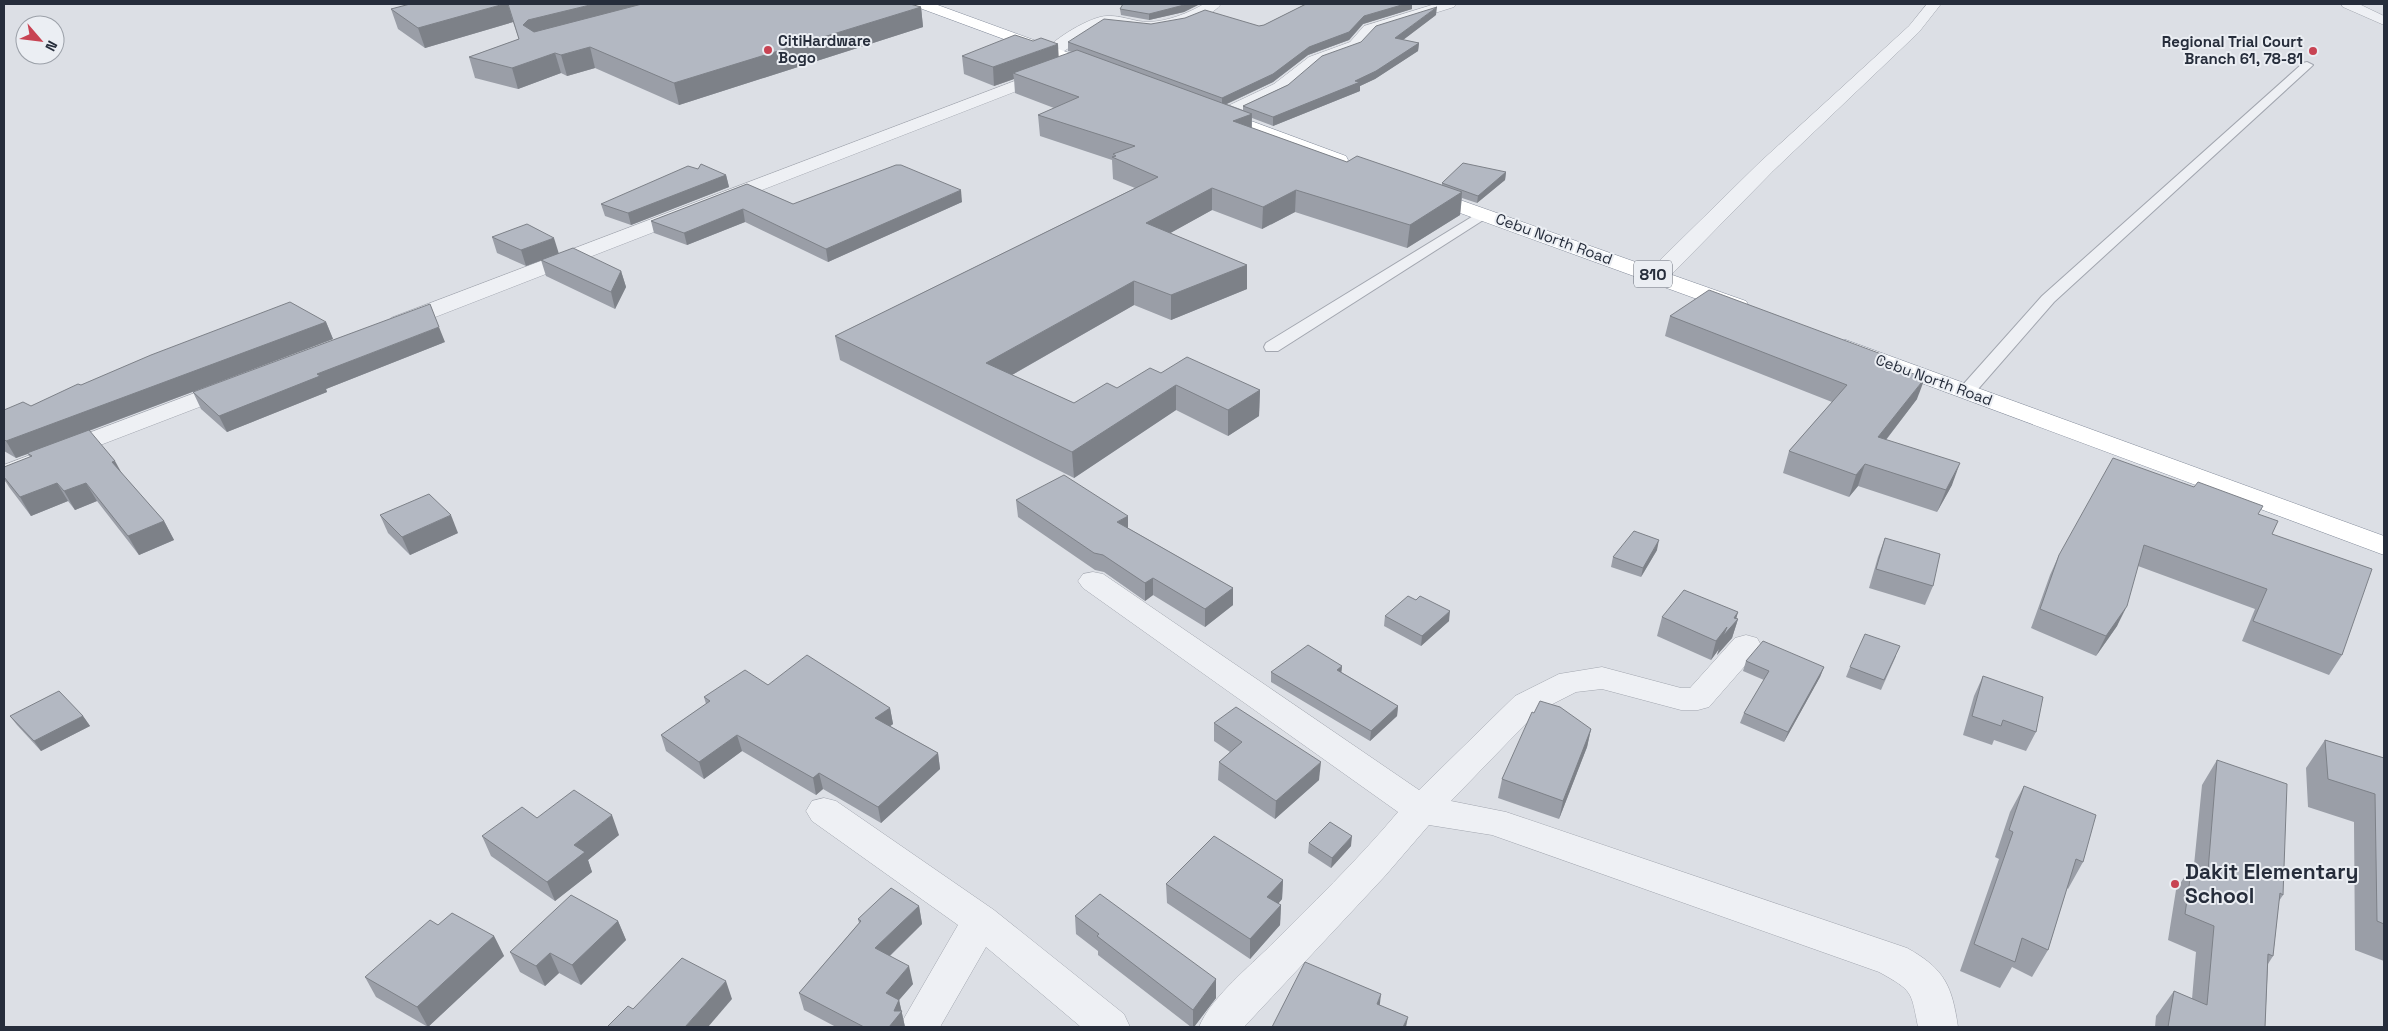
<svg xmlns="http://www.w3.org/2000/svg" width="2388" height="1031" font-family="'Space Grotesk',sans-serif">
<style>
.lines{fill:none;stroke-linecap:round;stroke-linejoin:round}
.service-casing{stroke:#a2a6af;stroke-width:2}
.minor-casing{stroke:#a2a6af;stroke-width:1}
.trunk-casing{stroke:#848c9b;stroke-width:1}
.service{fill:#eef0f4;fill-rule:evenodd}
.minor{fill:#eef0f4;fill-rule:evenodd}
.trunk{fill:#fff;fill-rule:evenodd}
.wall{fill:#9a9ea7}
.shaded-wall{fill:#7d8188}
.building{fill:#b3b8c2;stroke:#7d8188}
.poi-dot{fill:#c84353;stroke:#ebeef3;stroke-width:2}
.labels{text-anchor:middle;stroke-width:4;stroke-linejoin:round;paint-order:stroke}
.far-poi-label{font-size:15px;font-weight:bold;fill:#262d3b;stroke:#ebeef3;text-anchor:start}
.far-street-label{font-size:15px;fill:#262d3b;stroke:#ebeef3}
.shield{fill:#ebeef3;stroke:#616772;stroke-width:1}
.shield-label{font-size:16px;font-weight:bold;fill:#262d3b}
.near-poi-label{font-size:21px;font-weight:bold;fill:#262d3b;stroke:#ebeef3;text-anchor:start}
</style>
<rect width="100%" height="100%" fill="#dcdfe5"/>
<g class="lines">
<defs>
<g id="service">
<polygon points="2307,62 2313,65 2311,67 2054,302 1972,396 1960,396 1957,392 1960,388 2042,296 2303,63"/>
<polygon points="1483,210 1488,211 1490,214 1488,217 1278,351 1266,351 1264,347 1266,343"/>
</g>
<g id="minor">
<path d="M 1204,4 L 1221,4 C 1209,21 1162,32 1142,30 C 1129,30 1117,24 1104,25 L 1058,55 L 1052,57 L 1044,52 C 1053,39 1091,16 1107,16 C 1121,15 1135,22 1149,22 C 1169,21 1188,13 1204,4 Z"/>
<polygon points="1435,4 1456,4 1454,7 1374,32 1360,48 1321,63 1286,92 1229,119 1217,119 1214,115 1217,111 1274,84 1309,57 1350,42 1364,26"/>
<polygon points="1927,4 1941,4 1919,32 1773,171 1665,281 1657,282 1649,281 1646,276 1649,271 1759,163 1909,26"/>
<polygon points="2341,4 2359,4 2384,16 2384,25 2343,7"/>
<polygon points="1049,68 1055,70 1057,73 1055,76 407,328 399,330 391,328 388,323 391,318"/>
<polygon points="232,379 241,381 244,386 241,391 4,482 4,465"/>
<path d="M 1093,572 L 1103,574 L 1419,790 L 1515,696 L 1559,674 L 1602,667 L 1681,688 L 1690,688 L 1735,638 L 1746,635 L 1757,638 L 1761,645 L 1757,652 L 1709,707 L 1698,710 L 1681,710 L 1602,689 L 1576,692 L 1537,712 L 1451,801 L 1506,812 L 1907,948 C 1945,969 1952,986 1958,1027 L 1918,1027 C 1911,991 1913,991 1879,972 L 1492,835 L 1429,825 L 1385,876 L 1244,1027 L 1199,1027 C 1210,1000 1244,971 1266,950 C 1311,905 1357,861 1398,812 L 1083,588 L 1078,581 L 1083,574 Z"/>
<polygon points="824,798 836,801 994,910 1124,1014 1130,1027 1081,1027 986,947 940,1027 899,1027 958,925 812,821 806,811 812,801"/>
</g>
<g id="trunk">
<polygon points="915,4 935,4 1102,65 1104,68 1102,71 1090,71 917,7"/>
<polygon points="1216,108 1346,156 1348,160 1346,164 1332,164 1210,117 1207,113 1210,109"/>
<polygon points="1426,188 1746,301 1749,306 1746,311 1738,313 1730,311 1419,198 1416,194 1419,190"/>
<polygon points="1846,340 2384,536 2384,555 1838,352 1834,347 1838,342"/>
</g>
</defs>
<use href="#service" class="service-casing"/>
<use href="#minor" class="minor-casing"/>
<use href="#trunk" class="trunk-casing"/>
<use href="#service" class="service"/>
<use href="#minor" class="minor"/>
<use href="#trunk" class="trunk"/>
</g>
<g class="wall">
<polygon points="1123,4 1199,4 1198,5 1184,12 1149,20 1121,15 1120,9"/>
<polygon points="1306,4 1412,4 1412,9 1363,24 1349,40 1308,55 1273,82 1227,104 1243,110 1243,106 1436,15 1403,40 1419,43 1418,51 1375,79 1360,86 1360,91 1273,126 1252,118 1252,128 1347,162 1442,185 1442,183 1506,172 1505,180 1477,203 1462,198 1460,215 1407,248 1295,212 1262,229 1212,210 1170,233 1247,265 1247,289 1171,320 1134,305 1012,375 1074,403 1161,373 1260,390 1259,416 1228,436 1176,410 1074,478 840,360 835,336 1135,188 1113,179 1112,160 1040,136 1038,115 1054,108 1015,93 1014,79 994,86 964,74 962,56 1059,57 1072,52 1068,51 1068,42 1151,24 1259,26 1264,25"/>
<polygon points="921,7 923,27 679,105 595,68 567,76 561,73 518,89 475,78 469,57 519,39 513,22 425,48 398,29 391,9"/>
<polygon points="726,175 729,187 631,225 605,216 601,204"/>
<polygon points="747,184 793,204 962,202 828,262 745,222 687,245 654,233 651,221"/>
<polygon points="492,237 558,253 621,271 626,287 615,309 546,276 541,260 526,266 497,253"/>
<polygon points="1670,316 1884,355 1881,363 1917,399 1886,440 1952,485 1937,512 1858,486 1849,497 1783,473 1789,451 1832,402 1665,336"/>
<polygon points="326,322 333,339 89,431 123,475 164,521 174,540 139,555 97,501 75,510 68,501 31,516 9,487 4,479 4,467 30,457 28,454 16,458 4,451 4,410 31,406 81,385"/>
<polygon points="445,342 326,389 327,392 227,432 201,409 193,392"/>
<polygon points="1016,500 1128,528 1233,588 1233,605 1205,627 1153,595 1145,601 1104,572 1095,570 1018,517"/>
<polygon points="2258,514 2272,534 2342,655 2329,675 2242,641 2255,609 2138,566 2117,626 2096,656 2031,628 2050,575 2059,555"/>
<polygon points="380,515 458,533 410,555 388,533"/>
<polygon points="1885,538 1933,586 1925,605 1869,588 1878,557"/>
<polygon points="1657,550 1641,577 1611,567 1613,557"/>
<polygon points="1738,612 1736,618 1738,619 1732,638 1717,655 1719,649 1711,660 1657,636 1662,617"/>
<polygon points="1385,616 1449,621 1421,646 1384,626"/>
<polygon points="1896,656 1881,690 1846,677 1850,667"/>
<polygon points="1746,661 1824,667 1820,677 1784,742 1740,723 1744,713 1764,680 1743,671"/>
<polygon points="1342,666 1341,672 1398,706 1397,716 1370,741 1271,682 1271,672"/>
<polygon points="1983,676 2036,732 2026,751 1994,740 1992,745 1963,735 1974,696"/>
<polygon points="768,685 890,708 893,724 890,726 938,753 940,769 881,823 823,789 816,795 742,751 704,779 666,751 661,735 706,704 704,697"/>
<polygon points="1534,713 1591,729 1587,747 1559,819 1498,798 1502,779"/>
<polygon points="10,716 83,716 90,726 41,751 17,725"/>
<polygon points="1214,723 1319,780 1275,819 1218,780 1219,762 1230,752 1214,741"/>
<polygon points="2325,740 2384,758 2384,961 2355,950 2354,822 2308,807 2306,768"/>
<polygon points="2217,760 2283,895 2279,901 2273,956 2268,964 2265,1027 2155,1027 2156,1016 2174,991 2192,999 2196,952 2168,940 2176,890 2192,865 2194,865 2202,785"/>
<polygon points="2024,786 2083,862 2068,889 2067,888 2048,950 2032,977 2012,967 2000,988 1960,971 1999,859 1995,857 2010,812"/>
<polygon points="537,818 619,835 588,860 592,872 555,901 491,856 482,836"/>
<polygon points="1309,843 1351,846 1331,868 1308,853"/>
<polygon points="1283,880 1282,899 1278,904 1281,905 1280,925 1250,959 1167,903 1166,884"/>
<polygon points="919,906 922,924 890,956 913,984 899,1000 905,1027 836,1027 804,1010 799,993 859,923 858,919"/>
<polygon points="1075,916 1216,979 1216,998 1194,1027 1191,1027 1098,955 1098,951 1076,934"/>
<polygon points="618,921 626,940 581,985 559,973 545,986 520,972 510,952"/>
<polygon points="438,925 494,936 504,956 428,1027 376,997 365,977"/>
</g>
<g class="shaded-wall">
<polygon points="504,4 508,4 513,22 425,48 418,28"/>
<polygon points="594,4 674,4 529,45 523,25 528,20"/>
<polygon points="1188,4 1199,4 1198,5 1184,12 1149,20 1149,14"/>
<polygon points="1405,4 1412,4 1412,9 1363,24 1349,40 1308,55 1273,82 1222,106 1222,98 1309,47 1364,16"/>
<polygon points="921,7 923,27 679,105 674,83"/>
<polygon points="1437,7 1436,15 1395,46 1395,38"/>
<polygon points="1419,43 1418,51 1375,79 1360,86 1360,91 1273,126 1273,117 1355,81"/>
<polygon points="1058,44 1059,62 1013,73 1014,79 994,86 993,67"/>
<polygon points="590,47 595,68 567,76 561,55"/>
<polygon points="555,53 561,73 518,89 512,68"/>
<polygon points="1252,114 1251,134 1233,121"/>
<polygon points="1506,172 1505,180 1477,203 1478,196"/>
<polygon points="726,175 729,187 631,225 628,213"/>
<polygon points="1212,188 1212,210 1147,246 1146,223"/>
<polygon points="961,190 962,202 828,262 826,249"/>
<polygon points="1296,190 1295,212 1262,229 1263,207"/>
<polygon points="1462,192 1460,215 1407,248 1410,225"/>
<polygon points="743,209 745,222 687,245 684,233"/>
<polygon points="554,238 559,254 526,266 521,250"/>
<polygon points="1247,265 1247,289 1171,320 1171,295"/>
<polygon points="621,271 626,287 615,309 611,292"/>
<polygon points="1134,281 1134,305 989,388 986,363"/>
<polygon points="326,322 333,339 16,458 6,441"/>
<polygon points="439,327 445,342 326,389 327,392 227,432 219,416 317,374"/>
<polygon points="1884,355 1877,375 1877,361"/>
<polygon points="1925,378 1917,399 1871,459 1878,437"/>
<polygon points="1176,385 1176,410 1074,478 1072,452"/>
<polygon points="1260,390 1259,416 1228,436 1228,410"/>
<polygon points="115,461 125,479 112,462"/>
<polygon points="1960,463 1952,485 1937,512 1946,490"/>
<polygon points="1865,464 1858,486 1849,497 1856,475"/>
<polygon points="57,483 68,501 31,516 20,497"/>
<polygon points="86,483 97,501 75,510 64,491"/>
<polygon points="451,515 458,533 410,555 402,537"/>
<polygon points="1128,516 1128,533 1117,522"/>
<polygon points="164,521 174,540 139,555 128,536"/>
<polygon points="1659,540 1657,550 1641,577 1643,568"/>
<polygon points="1153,578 1153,595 1145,601 1145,583"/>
<polygon points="1233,588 1233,605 1205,627 1205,609"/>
<polygon points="2127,606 2117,626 2096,656 2106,636"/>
<polygon points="1450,611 1449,621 1421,646 1422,636"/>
<polygon points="1738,612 1735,623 1738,619 1732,638 1717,655 1719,649 1711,660 1716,641"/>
<polygon points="1342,666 1341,676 1337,670"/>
<polygon points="1824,667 1820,677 1784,742 1788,732"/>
<polygon points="1398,706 1397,716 1370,741 1371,731"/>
<polygon points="890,708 893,724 878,735 875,718"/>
<polygon points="83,716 90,726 41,751 34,741"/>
<polygon points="1591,729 1587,747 1559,819 1563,801"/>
<polygon points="737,735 742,751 704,779 699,762"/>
<polygon points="938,753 940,769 881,823 878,807"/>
<polygon points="1321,762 1319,780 1275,819 1276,801"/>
<polygon points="819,773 823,789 816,795 813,778"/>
<polygon points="612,815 619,835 588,860 592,872 555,901 547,882 574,845"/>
<polygon points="1352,836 1351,846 1331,868 1332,858"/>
<polygon points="1283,880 1282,899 1267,917 1267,897"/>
<polygon points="1281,905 1280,925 1250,959 1250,939"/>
<polygon points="919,906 922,924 879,966 875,948"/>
<polygon points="618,921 626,940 581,985 572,965"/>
<polygon points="494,936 504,956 428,1027 417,1007"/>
<polygon points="550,953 559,973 545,986 536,966"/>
<polygon points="909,966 913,984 899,1000 905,1027 889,1027 886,993"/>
<polygon points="1216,979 1216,998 1194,1027 1193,1027 1193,1010"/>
<polygon points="726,981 732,999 708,1027 685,1027"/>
<polygon points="1381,994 1379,1012 1377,1004"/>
<polygon points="1408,1017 1406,1027 1403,1027"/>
</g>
<g class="building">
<polygon points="410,4 504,4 418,28 391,9"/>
<polygon points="508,4 594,4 528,20 523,25 534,32 642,4 910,4 921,7 674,83 590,47 561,55 555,53 512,68 469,57 519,39"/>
<polygon points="1123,4 1188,4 1184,5 1149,14 1120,9"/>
<polygon points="1306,4 1405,4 1364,16 1349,32 1309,47 1273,74 1222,98 1068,42 1104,19 1151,24 1185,18 1205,10 1259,26 1264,25"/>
<polygon points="1437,7 1395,38 1419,43 1376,71 1355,81 1360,82 1273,117 1243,106 1288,85 1322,56 1361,42 1376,26"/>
<polygon points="1015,35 1033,41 1041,38 1058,44 993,67 962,56"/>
<polygon points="1077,50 1252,114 1233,121 1347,162 1357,156 1462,192 1410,225 1296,190 1263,207 1212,188 1146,223 1247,265 1171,295 1134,281 986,363 1074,403 1107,383 1117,388 1150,368 1161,373 1187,357 1260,390 1228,410 1176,385 1072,452 835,336 1158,177 1112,157 1116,156 1113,154 1135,146 1038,115 1079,97 1013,73"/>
<polygon points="1463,163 1506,172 1478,196 1442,183"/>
<polygon points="701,164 726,175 628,213 601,204 688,166 698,169"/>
<polygon points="896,165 901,165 961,190 826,249 743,209 684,233 651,221 747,184 793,204"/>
<polygon points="527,224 554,238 521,250 492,237"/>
<polygon points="573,248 621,271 611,292 541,260"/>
<polygon points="1709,290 1884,355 1877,361 1925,378 1878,437 1960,463 1946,490 1865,464 1856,475 1789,451 1847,385 1670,316"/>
<polygon points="290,302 326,322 6,441 4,439 4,410 23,402 31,406 78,384 81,385 151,355"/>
<polygon points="430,304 439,327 317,374 320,376 219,416 193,392"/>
<polygon points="89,430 115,461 112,462 164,521 128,536 86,483 64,491 57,483 20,497 4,477 4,467 32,456 27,453"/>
<polygon points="2113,458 2194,487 2198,482 2263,506 2258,514 2278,521 2272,534 2372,569 2342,655 2253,621 2267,589 2144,545 2127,606 2106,636 2040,609 2059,555"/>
<polygon points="1064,475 1128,516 1117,522 1233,588 1205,609 1153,578 1145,583 1103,555 1094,553 1016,500"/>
<polygon points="429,494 451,515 402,537 380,515"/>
<polygon points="1634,531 1659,540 1643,568 1613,557"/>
<polygon points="1885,538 1940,554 1933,586 1876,569"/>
<polygon points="1684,590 1738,612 1734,618 1738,619 1723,636 1727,627 1716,641 1662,617"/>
<polygon points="1408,596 1416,600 1420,596 1450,611 1422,636 1385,616"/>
<polygon points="1865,634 1900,646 1884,680 1850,667"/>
<polygon points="1763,641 1824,667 1788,732 1744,713 1769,671 1746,661"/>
<polygon points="1308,645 1342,666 1337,670 1398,706 1371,731 1271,672"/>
<polygon points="807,655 890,708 875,718 938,753 878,807 819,773 813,778 737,735 699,762 661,735 710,701 704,697 745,670 768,685"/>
<polygon points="1983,676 2043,697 2036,732 2003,720 2001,726 1972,716"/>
<polygon points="59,691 83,716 34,741 10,716"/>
<polygon points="1540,701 1560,707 1591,729 1563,801 1502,779 1532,712 1534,713"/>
<polygon points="1236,707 1321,762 1276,801 1219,762 1242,742 1214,723"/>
<polygon points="2325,740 2384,758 2384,924 2377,921 2375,794 2328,779"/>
<polygon points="2217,760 2287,784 2283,895 2280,893 2273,956 2268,954 2265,1027 2168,1027 2174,991 2207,1005 2214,926 2185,914 2192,865 2208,871"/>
<polygon points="2024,786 2096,815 2083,862 2076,859 2048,950 2022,938 2015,962 1974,944 2013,832 2009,830"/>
<polygon points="574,790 612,815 574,845 585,852 547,882 482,836 522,807 537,818"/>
<polygon points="1330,822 1352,836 1332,858 1309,843"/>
<polygon points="1214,836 1283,880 1267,897 1281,905 1250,939 1166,884"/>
<polygon points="891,888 919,906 875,948 909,966 886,993 899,1000 894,1011 902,1011 889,1027 864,1027 799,993 861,921 858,919"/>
<polygon points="1100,894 1216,979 1193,1010 1097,936 1099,934 1075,916"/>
<polygon points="571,895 618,921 572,965 550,953 536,966 510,952"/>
<polygon points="452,913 494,936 417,1007 365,977 430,920 438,925"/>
<polygon points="682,958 726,981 685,1027 607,1027 628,1006 633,1009"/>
<polygon points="1305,962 1381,994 1377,1004 1408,1017 1403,1027 1272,1027"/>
</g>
<g class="poi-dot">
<circle cx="768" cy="50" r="5"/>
<circle cx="2313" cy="51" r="5"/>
<circle cx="2175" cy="884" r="5"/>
</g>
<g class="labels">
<g class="far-poi-label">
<text x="778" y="46">CitiHardware<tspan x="778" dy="17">Bogo</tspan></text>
<text x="2303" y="47" text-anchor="end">Regional Trial Court<tspan x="2303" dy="17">Branch 61, 78-81</tspan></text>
</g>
<g class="far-street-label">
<text transform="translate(1554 239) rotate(20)" y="5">Cebu North Road</text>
<text transform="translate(1934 380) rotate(20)" y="5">Cebu North Road</text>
</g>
<rect class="shield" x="1634" y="260.5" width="38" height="27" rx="4"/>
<g class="shield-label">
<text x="1653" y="280">810</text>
</g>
<g class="near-poi-label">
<text x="2185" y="879">Dakit Elementary<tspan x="2185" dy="24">School</tspan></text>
</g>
</g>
<rect width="2388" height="1031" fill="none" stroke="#262d3b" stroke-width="10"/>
<g transform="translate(40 40) rotate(118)"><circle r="24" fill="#ebeef3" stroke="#9ca1a9"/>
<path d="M0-4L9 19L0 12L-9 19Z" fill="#c84353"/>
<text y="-8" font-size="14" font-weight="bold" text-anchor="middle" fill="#262d3b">N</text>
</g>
</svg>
